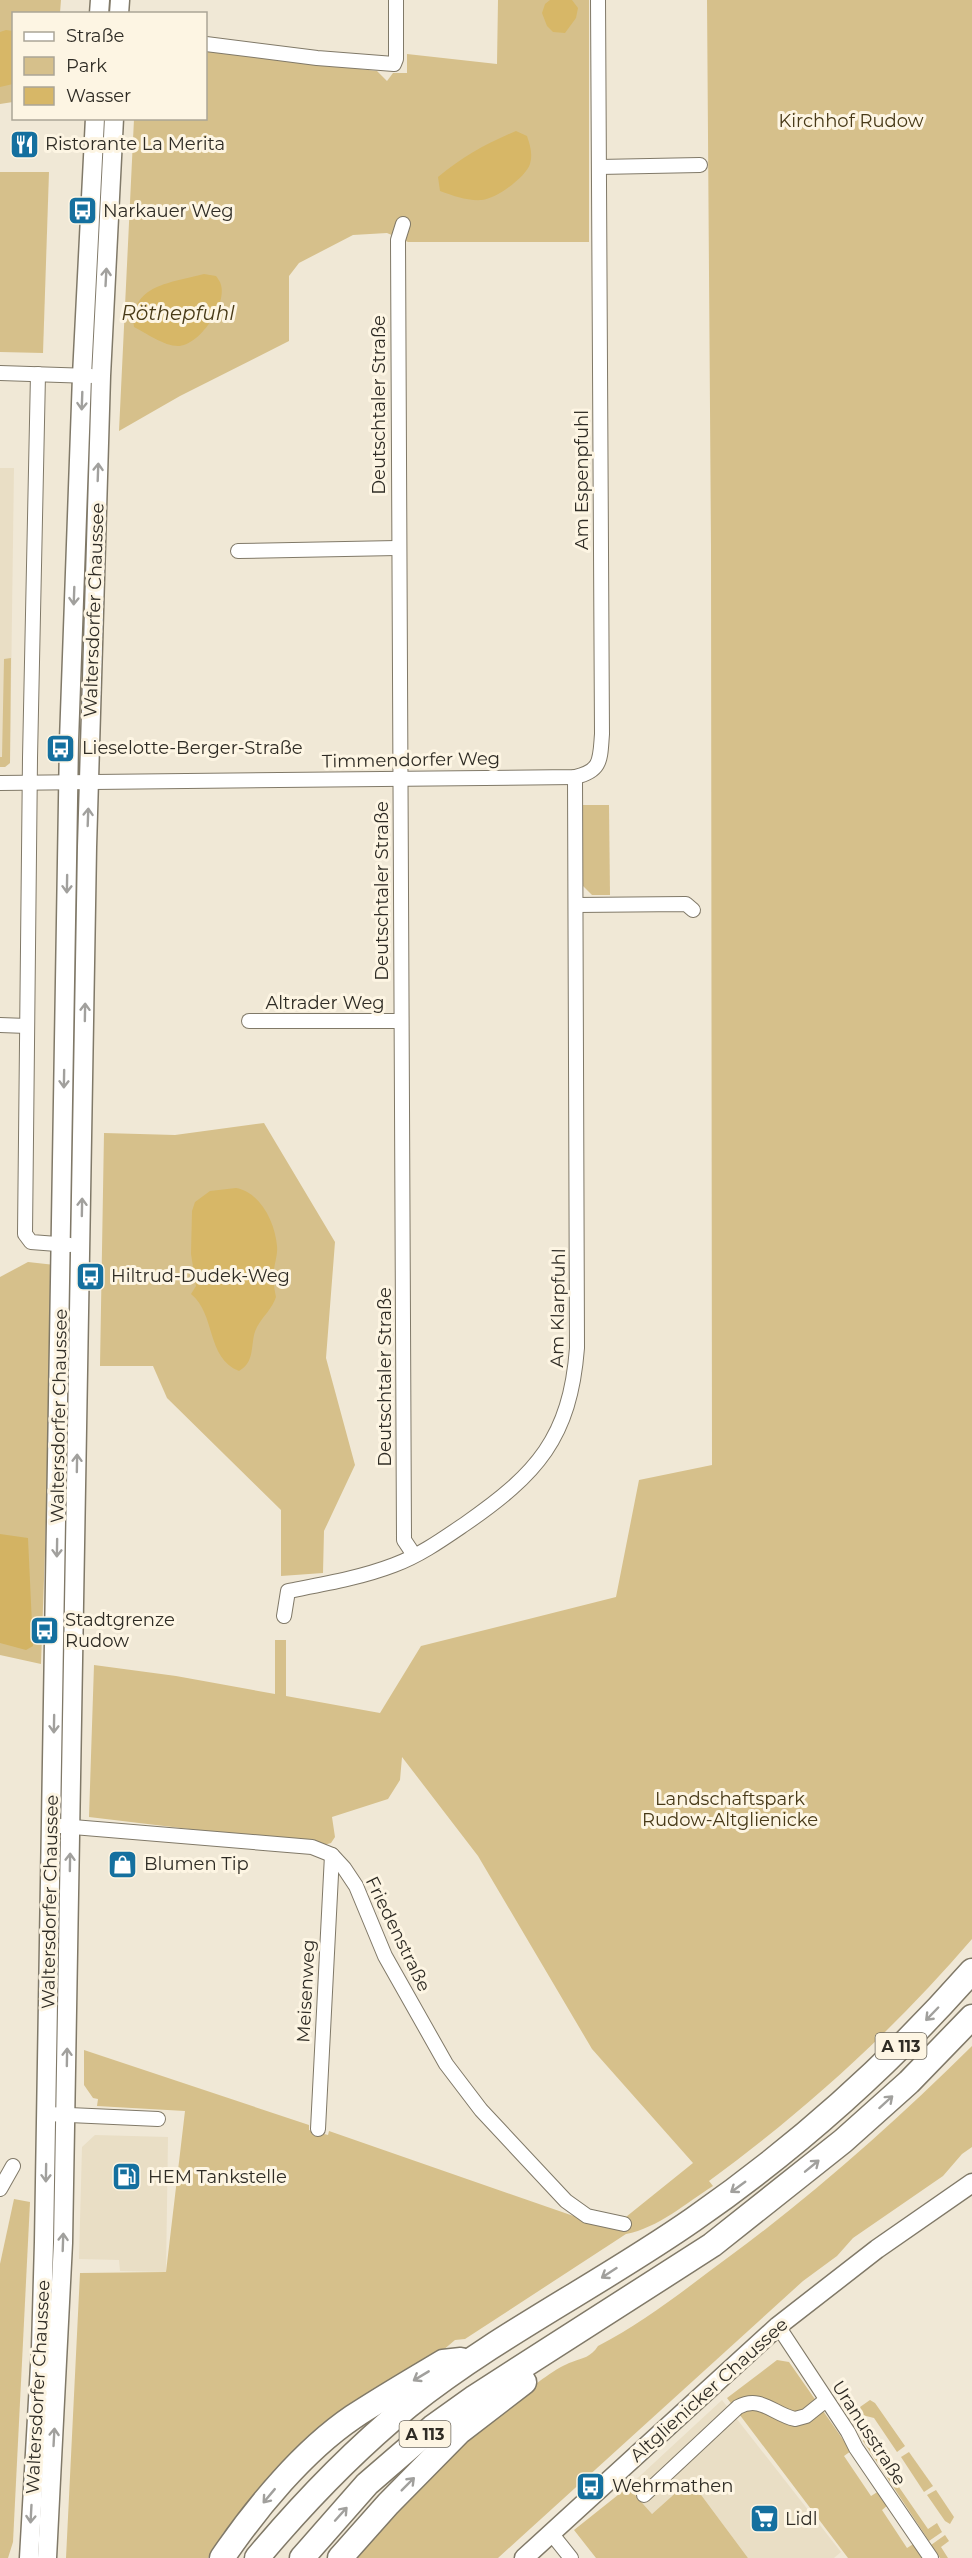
<svg xmlns="http://www.w3.org/2000/svg" width="972" height="2558" font-family="Montserrat,sans-serif">
<style>
.built{fill:#e9dec5}
.green{fill:#d6c08b}
.forest{fill:#d3b363}
.water{fill:#d7b767}
.lines{fill:none;stroke-linecap:round;stroke-linejoin:round}
.street-casing{stroke:#807968;stroke-width:16}
.secondary-casing{stroke:#807968;stroke-width:21}
.highway-casing{stroke:#807968;stroke-width:27}
.street{stroke:#fff;stroke-width:14}
.secondary{stroke:#fff;stroke-width:18}
.highway{stroke:#fff;stroke-width:24}
.oneway{stroke:#a1a09d}
.labels{text-anchor:middle;stroke-width:6;stroke-linejoin:round;paint-order:stroke}
.shield{fill:#fdf5e3;stroke:#6d685e;stroke-width:1.5}
.shield-label{font-size:16px;font-weight:bold;fill:#2f2c25}
.park-label{font-size:18px;fill:#473917;stroke:#fdf5e3}
.poi-label{font-size:18px;fill:#2f2c25;stroke:#fdf5e3;text-anchor:start}
.street-label{font-size:18px;fill:#2f2c25;stroke:#fdf5e3}
.water-label{font-size:20px;font-style:italic;fill:#483a17;stroke:#fdf5e3}
</style>
<rect width="100%" height="100%" fill="#f0e8d6"/>
<g class="built">
<polygon points="0,468 14,468 10,763 5,767 0,767"/>
<polygon points="95,2135 168,2137 166,2272 120,2271 119,2260 79,2259 82,2147"/>
<polygon points="722,2400 841,2552 834,2558 748,2558 690,2480 652,2514 628,2487"/>
</g>
<g class="green">
<polygon points="0,0 61,0 60,13 14,14 13,102 0,104"/>
<polygon points="498,0 589,0 589,242 408,242 387,233 353,235 299,263 289,276 289,341 180,396 119,431 134,119 206,118 206,51 377,71 387,81 393,73 407,73 407,54 497,64"/>
<path d="M 707,0 L 972,0 L 972,1939 C 894,2030 806,2110 709,2181 L 713,2186 C 686,2203 658,2228 626,2234 L 465,2339 L 455,2340 L 435,2357 L 302,2447 L 223,2533 L 208,2558 L 66,2558 L 80,2273 L 166,2272 L 185,2111 L 97,2106 L 98,2099 L 93,2098 L 84,2085 L 84,2050 L 309,2125 L 309,2130 L 328,2135 L 329,2131 L 611,2229 L 693,2163 L 592,2049 L 478,1856 L 402,1757 L 400,1780 L 388,1799 L 332,1817 L 335,1837 L 331,1843 L 324,1845 L 89,1817 L 94,1665 L 176,1676 L 275,1694 L 275,1640 L 286,1640 L 286,1696 L 380,1713 L 421,1646 L 616,1597 L 639,1480 L 712,1465 L 711,546 Z"/>
<polygon points="0,172 49,172 43,353 0,352"/>
<polygon points="11,658 10,763 5,767 0,767 0,757 2,757 4,659"/>
<polygon points="581,805 609,805 610,895 592,895 581,884"/>
<polygon points="264,1123 335,1242 326,1358 355,1465 324,1531 323,1573 281,1576 281,1510 167,1398 153,1366 100,1366 104,1133 175,1135"/>
<polygon points="28,1262 55,1265 41,1664 0,1655 0,1277"/>
<path d="M 972,2046 L 972,2147 L 962,2154 L 943,2176 L 853,2238 L 837,2256 L 803,2281 L 498,2558 L 354,2558 C 406,2500 461,2444 522,2395 C 534,2385 557,2367 572,2362 C 583,2358 591,2357 598,2346 C 645,2322 688,2287 730,2256 C 817,2192 896,2121 972,2046 Z"/>
<polygon points="14,2199 30,2202 13,2542 8,2558 0,2558 0,2264"/>
<polygon points="777,2360 789,2362 851,2451 844,2456 871,2496 879,2491 888,2505 882,2510 907,2548 915,2543 925,2558 848,2558 727,2398"/>
<polygon points="870,2400 875,2403 905,2446 897,2452 874,2418 862,2415 854,2420 850,2414"/>
<polygon points="866,2433 878,2439 891,2458 883,2464 928,2529 937,2523 942,2532 929,2541 863,2441"/>
<polygon points="909,2452 933,2486 924,2492 901,2457"/>
<polygon points="690,2480 748,2558 596,2558 574,2530 628,2487 652,2514"/>
<polygon points="936,2490 954,2517 950,2524 945,2521 927,2495"/>
<polygon points="945,2535 949,2541 941,2547 948,2558 940,2558 931,2545"/>
</g>
<polygon class="forest" points="0,1534 28,1538 33,1646 26,1650 0,1643"/>
<g class="water">
<polygon points="550,0 572,0 578,8 576,18 565,33 553,32 547,26 542,13 545,4"/>
<polygon points="6,30 13,31 13,84 0,87 0,32"/>
<path d="M 516,131 L 527,136 C 530,145 533,154 530,164 C 526,177 496,199 482,200 C 467,201 454,196 440,191 L 438,177 C 462,157 487,143 516,131 Z"/>
<path d="M 204,274 L 216,276 C 218,279 220,281 221,285 C 227,305 199,346 178,346 C 164,346 146,333 134,327 C 130,284 172,283 204,274 Z"/>
<path d="M 236,1188 C 260,1192 275,1222 277,1246 C 278,1253 275,1262 274,1269 C 273,1279 274,1288 276,1297 C 272,1309 263,1316 257,1327 C 249,1342 257,1361 239,1371 C 206,1358 216,1314 191,1294 L 196,1286 L 191,1254 L 192,1211 L 195,1202 L 210,1191 Z"/>
</g>
<g class="lines">
<defs>
<g id="street">
<polyline points="206,44 317,58 394,64 396,59 396,0"/>
<polyline points="599,167 700,165"/>
<polyline points="403,224 398,240 404,1540 414,1555"/>
<polyline points="0,373 91,376"/>
<polyline points="38,374 30,758 25,1234 31,1242 70,1245"/>
<polyline points="238,551 397,548"/>
<path d="M 0,783 L 575,777 C 602,771 600,759 602,734 L 598,0"/>
<polyline points="576,905 686,904 693,910"/>
<polyline points="249,1021 400,1021"/>
<polyline points="0,1025 27,1026"/>
<path d="M 284,1616 L 288,1591 C 324,1584 360,1578 394,1565 C 419,1556 443,1539 465,1524 C 537,1474 570,1438 577,1348 L 575,777"/>
<polyline points="61,1826 312,1847 332,1855 344,1868 356,1886 385,1956 446,2064 481,2110 566,2201 587,2216 624,2224"/>
<polyline points="47,2114 158,2119"/>
<polyline points="318,2129 332,1855"/>
<polyline points="0,2189 13,2166"/>
<polyline points="778,2326 848,2432 856,2448 931,2558"/>
<path d="M 644,2495 L 738,2407 C 761,2395 773,2414 795,2419 L 806,2416 L 826,2400"/>
<polyline points="551,2533 571,2558"/>
</g>
<g id="secondary">
<polyline points="99,14 100,0"/>
<polyline points="119,14 120,0"/>
<polyline points="29,2558 41,2348 44,2242 69,741 82,376 95,118"/>
<polyline points="47,2558 63,2243 87,847 101,376 114,118"/>
<polyline points="524,2558 778,2326 877,2249 972,2183"/>
</g>
<g id="highway">
<path d="M 222,2558 C 256,2508 303,2451 353,2417 C 382,2398 413,2380 443,2362 L 461,2360"/>
<path d="M 257,2558 C 303,2503 352,2452 408,2406 C 497,2335 601,2284 694,2219 C 796,2148 890,2064 972,1971"/>
<polyline points="302,2558 367,2484 433,2427 475,2397 712,2245 843,2141 909,2082 972,2017"/>
<polyline points="340,2558 388,2504 459,2432 524,2382"/>
</g>
</defs>
<use href="#street" class="street-casing"/>
<use href="#secondary" class="secondary-casing"/>
<use href="#highway" class="highway-casing"/>
<use href="#street" class="street"/>
<use href="#secondary" class="secondary"/>
<use href="#highway" class="highway"/>
</g>
<defs><path id="oneway-shaft" d="M-6 0H5M1.5-3L5.5 0L1.5 3" fill="none" stroke-width="1.6" stroke-linecap="round" stroke-linejoin="round" transform="scale(1.5)"/></defs>
<g class="oneway">
<use href="#oneway-shaft" transform="translate(106 277) rotate(-87)"/>
<use href="#oneway-shaft" transform="translate(82 401) rotate(92)"/>
<use href="#oneway-shaft" transform="translate(98 472) rotate(-88)"/>
<use href="#oneway-shaft" transform="translate(74 596) rotate(92)"/>
<use href="#oneway-shaft" transform="translate(88 817) rotate(-88)"/>
<use href="#oneway-shaft" transform="translate(67 884) rotate(91)"/>
<use href="#oneway-shaft" transform="translate(85 1012) rotate(-89)"/>
<use href="#oneway-shaft" transform="translate(64 1079) rotate(91)"/>
<use href="#oneway-shaft" transform="translate(82 1207) rotate(-89)"/>
<use href="#oneway-shaft" transform="translate(77 1463) rotate(-89)"/>
<use href="#oneway-shaft" transform="translate(57 1548) rotate(91)"/>
<use href="#oneway-shaft" transform="translate(54 1724) rotate(91)"/>
<use href="#oneway-shaft" transform="translate(70 1862) rotate(-89)"/>
<use href="#oneway-shaft" transform="translate(932 2014) rotate(134)"/>
<use href="#oneway-shaft" transform="translate(67 2057) rotate(-89)"/>
<use href="#oneway-shaft" transform="translate(886 2102) rotate(-42)"/>
<use href="#oneway-shaft" transform="translate(812 2166) rotate(-39)"/>
<use href="#oneway-shaft" transform="translate(46 2173) rotate(91)"/>
<use href="#oneway-shaft" transform="translate(738 2187) rotate(144)"/>
<use href="#oneway-shaft" transform="translate(63 2242) rotate(-88)"/>
<use href="#oneway-shaft" transform="translate(609 2273) rotate(147)"/>
<use href="#oneway-shaft" transform="translate(421 2376) rotate(149)"/>
<use href="#oneway-shaft" transform="translate(54 2437) rotate(-87)"/>
<use href="#oneway-shaft" transform="translate(408 2484) rotate(-45)"/>
<use href="#oneway-shaft" transform="translate(269 2496) rotate(130)"/>
<use href="#oneway-shaft" transform="translate(31 2514) rotate(93)"/>
<use href="#oneway-shaft" transform="translate(341 2514) rotate(-48)"/>
</g>
<defs>
<symbol id="restaurant-square" viewBox="-11 -11 22 22"><rect x="-9" y="-9" width="18" height="18" rx="4" fill="#15709f" stroke="#fdf5e3"/><path d="M-5-6h1v4h1v-4h1v4h1v-4h1v5L-1.5 .5V6h-2V.5L-5-1ZM5-6V6H3V1.5H1.5Q1.5-4 5-6Z" fill="#fff"/></symbol>
<symbol id="bus-square" viewBox="-11 -11 22 22"><rect x="-9" y="-9" width="18" height="18" rx="4" fill="#15709f" stroke="#fdf5e3"/><path d="M-5-6H5V4H4V6H2V4H-2V6H-4V4H-5ZM-3.5-4V0h7V-4ZM-3.5 1.2v1.5H-2V1.2ZM2 1.2v1.5H3.5V1.2Z" fill="#fff"/></symbol>
<symbol id="shop-square" viewBox="-11 -11 22 22"><rect x="-9" y="-9" width="18" height="18" rx="4" fill="#15709f" stroke="#fdf5e3"/><path d="M-5-2.5h2.3a2.7 3.5 0 0 1 5.4 0H5L5.5 6h-11ZM-1.5-2.5h3a1.5 2.3 0 0 0-3 0Z" fill="#fff"/></symbol>
<symbol id="fuel-square" viewBox="-11 -11 22 22"><rect x="-9" y="-9" width="18" height="18" rx="4" fill="#15709f" stroke="#fdf5e3"/><path d="M-5.5-6h7V0h2V4h1.3V-2.5L3-4.5l.8-.8L6-3V5H2.5V1h-1V6h-7ZM-4.2-4.7v3.2H.2V-4.7Z" fill="#fff"/></symbol>
<symbol id="supermarket-square" viewBox="-11 -11 22 22"><rect x="-9" y="-9" width="18" height="18" rx="4" fill="#15709f" stroke="#fdf5e3"/><path d="M-6-5.5h2.5l.6 2H6L4.5 2H-2.5L-4.4-4H-6ZM-1.5 3.2a1.3 1.3 0 1 0 .1 0ZM3 3.2a1.3 1.3 0 1 0 .1 0Z" fill="#fff"/></symbol>
</defs>
<g fill-rule="evenodd">
<use href="#restaurant-square" x="8" y="128" width="33" height="33"/>
<use href="#bus-square" x="66" y="194" width="33" height="33"/>
<use href="#bus-square" x="44" y="732" width="33" height="33"/>
<use href="#bus-square" x="74" y="1260" width="33" height="33"/>
<use href="#bus-square" x="28" y="1614" width="33" height="33"/>
<use href="#shop-square" x="106" y="1848" width="33" height="33"/>
<use href="#fuel-square" x="110" y="2160" width="33" height="33"/>
<use href="#bus-square" x="574" y="2470" width="33" height="33"/>
<use href="#supermarket-square" x="748" y="2502" width="33" height="33"/>
</g>
<g class="labels">
<g class="shield">
<rect x="875.5" y="2033" width="51" height="26" rx="4.5"/>
<rect x="399.5" y="2421" width="51" height="26" rx="4.5"/>
</g>
<g class="shield-label">
<text x="901" y="2052">A 113</text>
<text x="425" y="2440">A 113</text>
</g>
<g class="park-label">
<text x="851" y="127">Kirchhof Rudow</text>
<text x="730" y="1805">Landschaftspark<tspan x="730" dy="21">Rudow-Altglienicke</tspan></text>
</g>
<g class="poi-label">
<text x="45" y="150">Ristorante La Merita</text>
<text x="103" y="217">Narkauer Weg</text>
<text x="82" y="754">Lieselotte-Berger-Straße</text>
<text x="111" y="1282">Hiltrud-Dudek-Weg</text>
<text x="65" y="1626">Stadtgrenze<tspan x="65" dy="21">Rudow</tspan></text>
<text x="144" y="1870">Blumen Tip</text>
<text x="148" y="2183">HEM Tankstelle</text>
<text x="612" y="2492">Wehrmathen</text>
<text x="785" y="2525">Lidl</text>
</g>
<g class="street-label">
<text transform="translate(379 405) rotate(-90)" y="6">Deutschtaler Straße</text>
<text transform="translate(582 480) rotate(-90)" y="6">Am Espenpfuhl</text>
<text transform="translate(94 610) rotate(-88)" y="6">Waltersdorfer Chaussee</text>
<text transform="translate(411 760) rotate(-1)" y="6">Timmendorfer Weg</text>
<text transform="translate(382 891) rotate(-90)" y="6">Deutschtaler Straße</text>
<text x="325" y="1009">Altrader Weg</text>
<text transform="translate(558 1308) rotate(-89)" y="6">Am Klarpfuhl</text>
<text transform="translate(385 1377) rotate(-90)" y="6">Deutschtaler Straße</text>
<text transform="translate(59 1416) rotate(-89)" y="6">Waltersdorfer Chaussee</text>
<text transform="translate(50 1902) rotate(-89)" y="6">Waltersdorfer Chaussee</text>
<text transform="translate(398 1934) rotate(64)" y="6">Friedenstraße</text>
<text transform="translate(306 1991) rotate(-87)" y="6">Meisenweg</text>
<text transform="translate(38 2387) rotate(-87)" y="6">Waltersdorfer Chaussee</text>
<text transform="translate(709 2390) rotate(-42)" y="6">Altglienicker Chaussee</text>
<text transform="translate(869 2433) rotate(57)" y="6">Uranusstraße</text>
</g>
<g class="water-label">
<text x="178" y="320">Röthepfuhl</text>
</g>
</g>
<rect x="12" y="12" width="195" height="108" fill="#fdf5e3" stroke="#aba597" stroke-width="1.5"/>
<rect x="24" y="32" width="30" height="9" fill="#ffffff" stroke="#aba597" stroke-width="1.5"/>
<text x="66" y="42" font-size="18" fill="#2f2c25">Straße</text>
<rect x="24" y="57" width="30" height="18" fill="#d6c08b" stroke="#aba597" stroke-width="1.5"/>
<text x="66" y="72" font-size="18" fill="#2f2c25">Park</text>
<rect x="24" y="87" width="30" height="18" fill="#d7b767" stroke="#aba597" stroke-width="1.5"/>
<text x="66" y="102" font-size="18" fill="#2f2c25">Wasser</text>
</svg>
